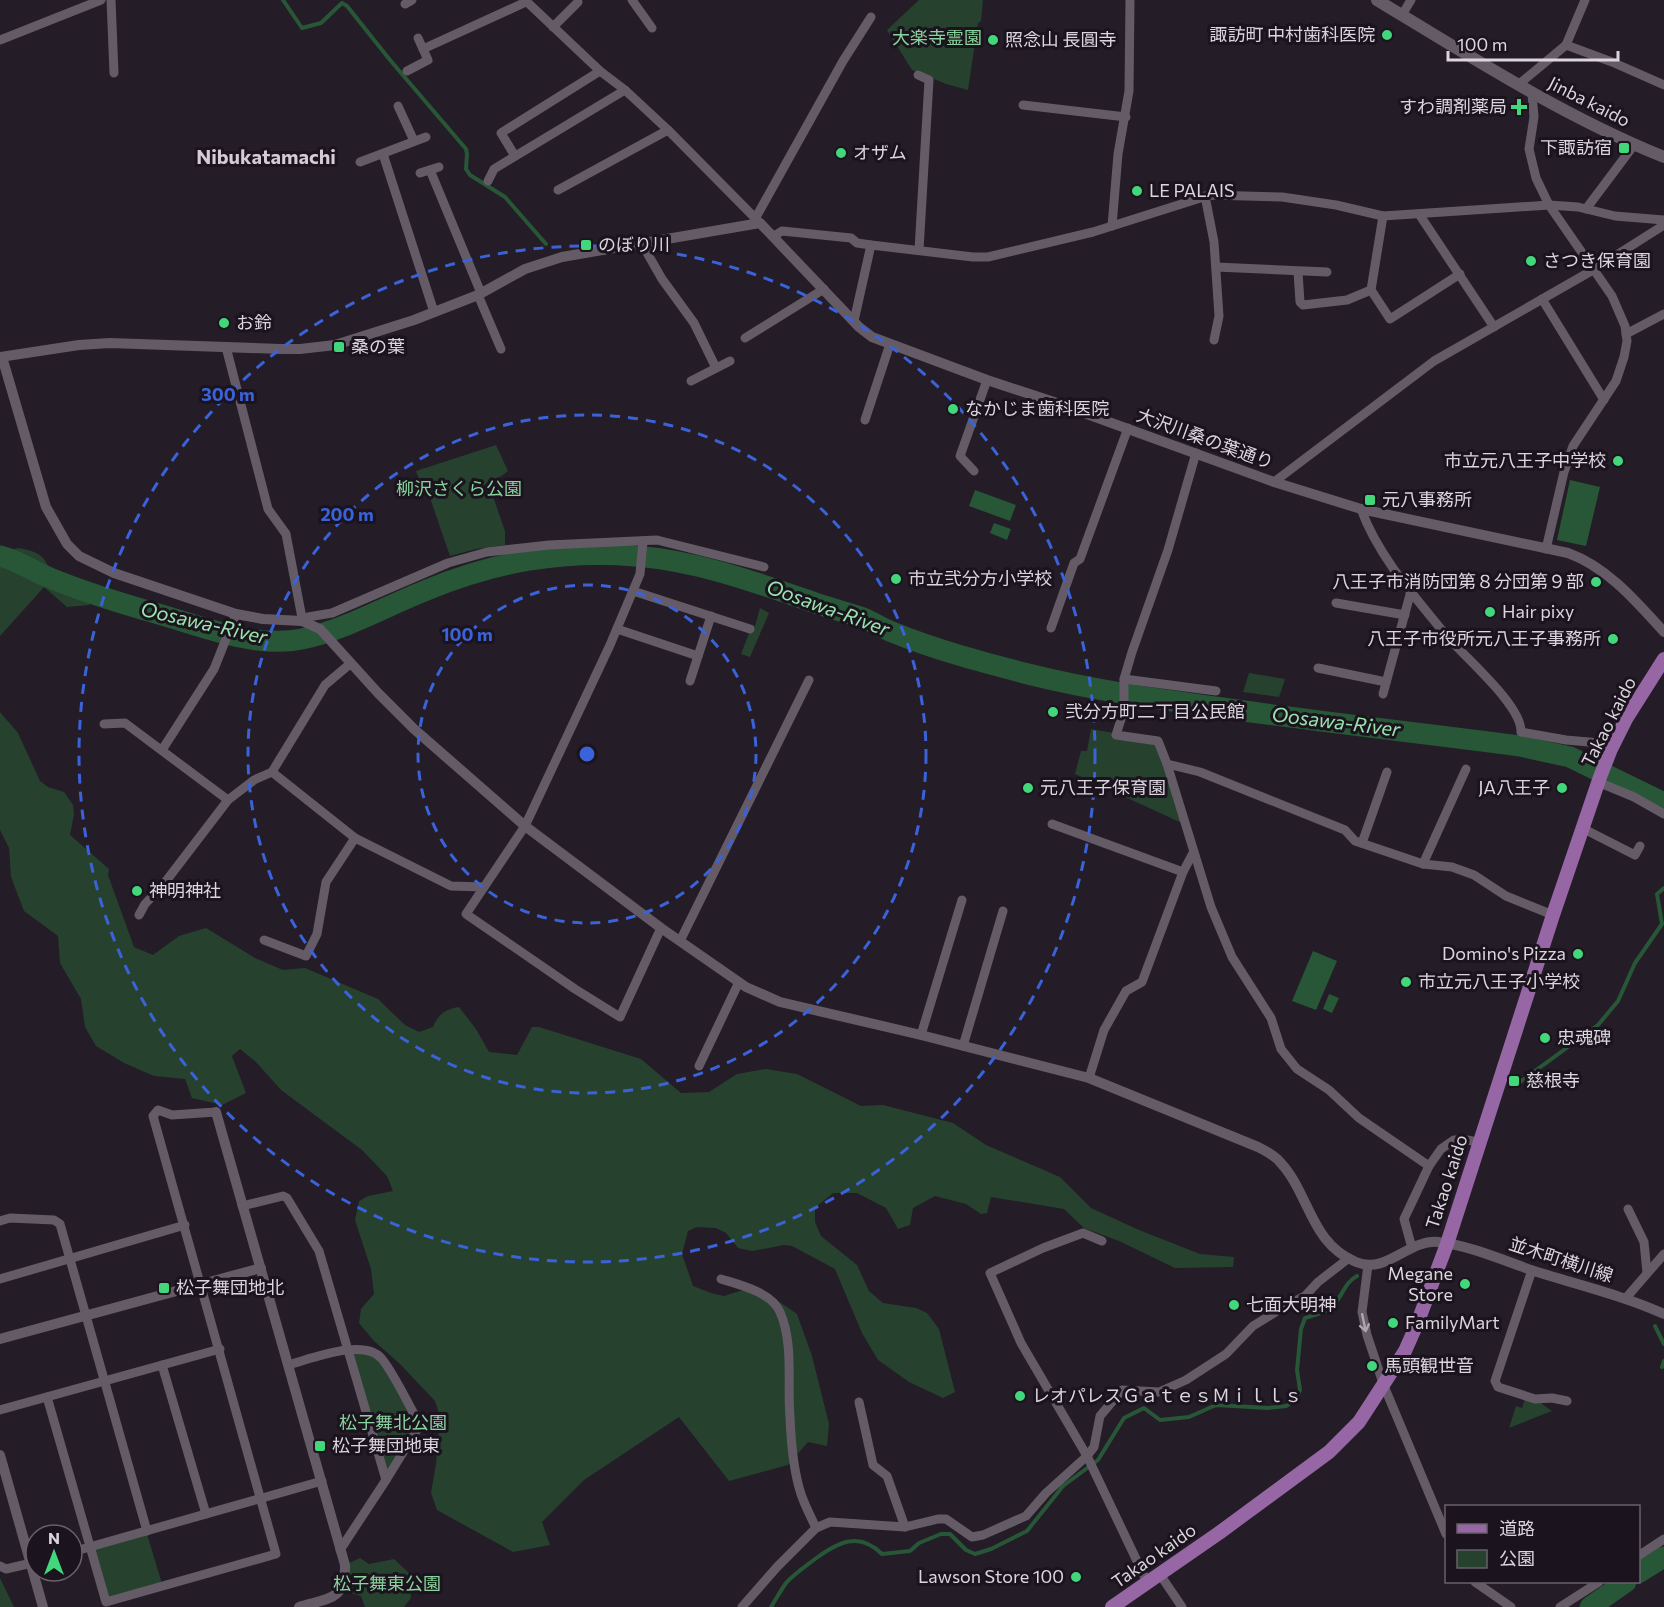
<svg xmlns="http://www.w3.org/2000/svg" width="1664" height="1607" font-family="Commissioner,'Noto Sans JP',sans-serif">
<style>
.green{fill:#26422e}
.water{fill:#275736}
.lines{fill:none;stroke-linecap:round;stroke-linejoin:round}
.stream{stroke:#275736;stroke-width:4}
.river{stroke:#275736;stroke-width:21}
.minor{stroke:#645b67;stroke-width:9}
.tertiary{stroke:#645b67;stroke-width:10}
.secondary{stroke:#645b67;stroke-width:12}
.primary{stroke:#9766a5;stroke-width:14}
.oneway{stroke:#aba5ae}
.ring{fill:none;stroke:#3a62d9;stroke-width:3;stroke-dasharray:10 8}
.poi-dot{fill:#42d77b;stroke:#1b131d;stroke-width:2}
.labels{text-anchor:middle;stroke-width:6;stroke-linejoin:round;paint-order:stroke}
.poi-label{font-size:18px;fill:#dbd6dd;stroke:#1b131d;text-anchor:start}
.park-label{font-size:18px;fill:#89d39d;stroke:#1b131d}
.street-label{font-size:18px;fill:#dbd6dd;stroke:#1b131d}
.neighbourhood-label{font-size:20px;font-weight:bold;fill:#d5cad8;stroke:#1b131d}
.water-label{font-size:20px;font-style:italic;fill:#99e4ad;stroke:#1b131d}
.centre{fill:#3a62d9;stroke:#1b131d;stroke-width:3}
.ring-label{font-size:18px;text-anchor:middle;font-weight:bold;fill:#3a62d9;stroke:#1b131d;stroke-width:6;stroke-linejoin:round;paint-order:stroke}
</style>
<rect width="100%" height="100%" fill="#241c26"/>
<g class="green">
<polygon points="919,0 983,0 981,21 978,23 968,90 946,84 912,70 887,30"/>
<polygon points="496,445 508,471 489,485 505,531 505,545 476,549 450,556 428,492 424,493 416,471"/>
<path d="M 19,548 C 39,552 44,555 52,574 L 90,589 L 89,605 L 67,607 L 44,587 L 0,636 L 0,559 L 6,551 Z"/>
<polygon points="760,608 769,613 750,657 741,654 752,625 755,626"/>
<polygon points="1249,673 1285,679 1279,697 1243,692"/>
<path d="M 0,712 L 18,733 L 40,781 L 48,787 L 64,792 L 73,805 L 74,814 L 70,835 L 109,869 L 108,875 L 134,947 L 153,955 L 179,936 L 206,928 L 255,958 L 283,970 L 305,968 L 378,999 L 405,1025 L 419,1032 L 433,1027 C 438,1014 446,1009 459,1007 L 476,1029 L 489,1052 L 517,1055 L 532,1027 L 539,1027 L 641,1059 L 681,1093 L 709,1092 L 737,1074 L 766,1069 L 797,1074 L 861,1106 L 883,1105 L 953,1123 L 986,1145 L 1060,1177 L 1091,1208 L 1139,1230 L 1200,1254 L 1234,1257 L 1233,1267 L 1175,1268 L 1119,1241 L 1084,1228 L 1064,1209 L 991,1197 L 987,1213 L 981,1214 L 966,1204 L 935,1196 L 913,1208 L 910,1225 L 898,1229 L 886,1208 L 857,1193 L 833,1193 L 815,1208 L 815,1222 L 821,1236 L 857,1265 L 869,1291 L 883,1303 L 916,1308 L 927,1313 L 939,1329 L 955,1392 L 943,1398 L 909,1382 L 878,1360 L 862,1333 L 835,1269 L 792,1246 L 784,1245 L 752,1251 L 738,1248 L 726,1233 L 716,1228 L 697,1227 L 688,1231 L 682,1254 L 693,1286 L 711,1293 L 724,1296 L 740,1291 L 761,1289 L 797,1314 L 812,1356 L 829,1424 L 827,1446 L 808,1442 L 788,1465 L 729,1481 L 679,1417 L 584,1480 L 542,1522 L 550,1545 L 513,1552 L 437,1510 L 431,1493 L 436,1464 L 440,1417 L 435,1401 L 400,1364 L 374,1341 L 359,1323 L 361,1309 L 374,1294 L 371,1269 L 355,1220 L 359,1201 L 368,1196 L 393,1191 L 387,1176 L 362,1150 L 281,1090 L 256,1062 L 240,1049 L 232,1056 L 246,1093 L 222,1105 L 192,1098 L 185,1079 L 154,1076 L 124,1063 L 96,1046 L 85,1027 L 81,999 L 60,963 L 58,936 L 24,911 L 11,877 L 9,848 L 0,830 Z"/>
<polygon points="1091,729 1158,741 1184,824 1075,774 1081,751 1087,751"/>
<polygon points="348,1349 381,1357 420,1425 386,1480"/>
<polygon points="1526,1396 1535,1399 1552,1411 1509,1428 1516,1406 1522,1408"/>
<polygon points="146,1531 163,1587 106,1602 89,1547"/>
<polygon points="360,1558 369,1564 394,1559 410,1574 411,1598 404,1607 365,1607 361,1596 341,1590 345,1565"/>
<polygon points="0,1578 14,1607 0,1607"/>
</g>
<g class="water">
<polygon points="1570,480 1600,487 1586,546 1557,540"/>
<polygon points="975,490 1016,505 1010,521 969,506"/>
<polygon points="994,523 1011,529 1007,540 990,533"/>
<polygon points="1313,951 1337,961 1316,1010 1292,1001"/>
<polygon points="1329,994 1339,998 1332,1013 1323,1009"/>
</g>
<g class="lines">
<g class="stream">
<polyline points="283,0 302,28 321,23 342,3 347,6 390,60 466,149 467,154 466,169 470,175 505,197 546,244"/>
<polyline points="1132,691 1132,696"/>
<polyline points="1520,1082 1598,1025 1618,1001 1635,963 1662,924 1657,894 1664,888"/>
<polyline points="1655,1326 1664,1344"/>
<polyline points="1662,1367 1664,1361"/>
<path d="M 771,1607 C 776,1599 781,1590 786,1583 C 794,1574 806,1566 815,1559 C 838,1542 859,1531 882,1554 L 910,1551 L 919,1543 L 941,1534 L 950,1534 L 966,1550 L 975,1554 L 991,1549 L 1027,1531 L 1063,1486 L 1098,1460 L 1124,1418 L 1144,1408 L 1160,1420 L 1189,1417 L 1216,1405 L 1268,1408 L 1286,1406 L 1296,1399 L 1300,1390 L 1297,1370 L 1301,1329 L 1305,1318 C 1313,1315 1327,1313 1332,1307 C 1342,1297 1345,1282 1357,1276"/>
</g>
<g class="river">
<path d="M 0,556 C 20,561 32,571 50,578 C 84,592 120,603 155,613 C 199,625 255,649 302,639 C 345,630 386,606 427,590 C 495,562 561,550 635,556 C 699,561 758,583 818,604 C 833,609 849,613 863,618 C 873,622 882,628 892,632 C 936,650 982,662 1028,674 C 1092,690 1157,699 1222,708 C 1321,722 1421,733 1520,746 L 1570,757 L 1664,803"/>
<polyline points="1638,1573 1664,1557"/>
<polyline points="1590,1607 1626,1582"/>
</g>
<g class="minor">
<polyline points="111,0 114,73"/>
<polyline points="525,0 600,71 625,90 668,130 760,223"/>
<polyline points="632,0 652,28"/>
<polyline points="405,4 412,0"/>
<polyline points="1402,15 1411,0"/>
<polyline points="553,27 578,2"/>
<polyline points="0,40 101,0"/>
<polyline points="1566,45 1612,62 1664,85"/>
<polyline points="423,49 526,2"/>
<polyline points="407,71 428,60 418,38"/>
<polyline points="918,75 929,80 919,250"/>
<polyline points="1518,85 1566,45 1585,0"/>
<polyline points="1532,94 1534,117 1529,149 1536,178 1549,205 1612,296 1625,326 1627,341 1624,357 1616,381 1573,446 1564,472 1546,549"/>
<polyline points="1023,105 1126,117"/>
<polyline points="398,106 414,141"/>
<polyline points="383,154 434,312"/>
<polyline points="515,156 501,133 600,71"/>
<polyline points="360,162 426,137"/>
<polyline points="430,170 481,293"/>
<polyline points="420,173 439,167"/>
<polyline points="488,181 494,169 625,90"/>
<polyline points="558,190 668,130"/>
<polyline points="1205,196 1214,242 1219,316 1214,340"/>
<polyline points="1586,209 1634,145"/>
<polyline points="1419,214 1494,327"/>
<polyline points="1383,216 1371,290 1390,319 1460,274"/>
<polyline points="755,219 843,61 871,17"/>
<polyline points="1112,226 1118,154 1129,91 1130,0"/>
<polyline points="774,236 782,231 851,238 857,243 871,245 973,257 988,257 1093,232 1210,195 1282,197 1336,205 1383,216 1549,205 1578,207 1615,216 1664,220"/>
<polyline points="642,244 662,279 694,323 716,368"/>
<polyline points="1216,267 1327,272"/>
<polyline points="1298,272 1300,302 1303,305 1347,300 1371,290"/>
<polyline points="478,295 501,349"/>
<polyline points="1542,299 1604,400"/>
<polyline points="854,321 871,245"/>
<polyline points="1626,334 1664,314"/>
<polyline points="745,338 824,289"/>
<polyline points="226,347 268,509 286,534 302,618"/>
<polyline points="691,381 730,361"/>
<polyline points="865,420 890,344"/>
<polyline points="1196,453 1168,550 1132,652 1124,679 1124,710 1116,735 1158,741 1167,764 1211,907 1232,957 1271,1018 1281,1049 1297,1069 1329,1090 1359,1118 1429,1166"/>
<polyline points="974,471 960,456 987,380"/>
<polyline points="1274,482 1434,361 1593,270 1664,225"/>
<path d="M 1361,509 C 1378,556 1415,597 1446,635 C 1464,657 1522,705 1521,732 L 1566,740 L 1600,743 L 1611,749"/>
<polyline points="643,541 640,574 610,645 525,826 466,914 575,989 620,1017 661,928"/>
<polyline points="633,591 750,629"/>
<polyline points="1336,603 1405,615"/>
<polyline points="302,621 302,618 332,613 448,563 487,552 549,545 657,540 764,567"/>
<polyline points="1051,628 1074,563 1080,559 1128,428"/>
<polyline points="617,629 698,656"/>
<polyline points="1318,668 1386,682"/>
<polyline points="1124,679 1216,691"/>
<polyline points="690,681 711,616"/>
<polyline points="1383,694 1411,591"/>
<polyline points="104,724 125,723 228,800"/>
<polyline points="162,750 214,669 236,614"/>
<polyline points="1167,764 1200,772 1345,830 1355,841 1423,864 1452,867 1474,875 1506,896 1553,915"/>
<polyline points="272,772 355,838 451,886 484,887"/>
<polyline points="1598,782 1634,797 1664,814"/>
<polyline points="1052,824 1183,872"/>
<polyline points="1582,828 1635,855 1640,846"/>
<polyline points="1362,843 1387,772"/>
<polyline points="1423,864 1466,769"/>
<polyline points="139,915 145,904 163,885 228,800 254,780 272,772 325,685 351,663"/>
<polyline points="264,940 306,956 317,934 326,882 355,838"/>
<polyline points="680,941 809,680"/>
<polyline points="921,1035 962,900"/>
<polyline points="963,1046 1003,911"/>
<polyline points="699,1066 739,982"/>
<polyline points="1089,1078 1104,1030 1126,991 1142,982 1183,872 1193,853"/>
<polyline points="242,1206 283,1196 287,1198 319,1251 386,1480 340,1550"/>
<polyline points="1628,1209 1644,1242 1647,1273"/>
<polyline points="0,1221 10,1218 54,1220 60,1224 147,1531"/>
<polyline points="1102,1241 1083,1233 1043,1248 990,1273 1021,1343 1087,1456 1147,1582"/>
<polyline points="1412,1248 1404,1219 1429,1166 1441,1149 1454,1140 1467,1140 1478,1142"/>
<polyline points="1368,1265 1362,1312 1367,1335 1384,1386 1446,1534"/>
<polyline points="1532,1270 1495,1381 1498,1387 1535,1399 1552,1398 1567,1401"/>
<polyline points="0,1279 185,1225"/>
<path d="M 721,1279 C 740,1285 771,1292 780,1312 C 794,1344 787,1383 790,1417 C 791,1442 793,1470 801,1494 C 805,1506 811,1517 816,1528"/>
<polyline points="1626,1298 1664,1254"/>
<polyline points="162,1365 206,1514"/>
<path d="M 288,1365 C 311,1359 365,1337 382,1359 C 395,1375 409,1406 420,1425 L 386,1480"/>
<polyline points="47,1397 106,1602 276,1554 153,1116 158,1110 172,1115 216,1112"/>
<polyline points="859,1402 873,1465 887,1476 905,1527"/>
<polyline points="0,1410 220,1349"/>
<polyline points="72,1552 322,1481"/>
<polyline points="1638,1556 1664,1539"/>
<polyline points="0,1566 6,1569 36,1562"/>
<polyline points="1159,1573 1182,1607"/>
<polyline points="1475,1582 1511,1607"/>
<polyline points="742,1607 777,1567 816,1528 830,1522 905,1527 938,1519 946,1519 972,1537 983,1535 1026,1516 1046,1493 1087,1456 1094,1447 1100,1416 1122,1390 1159,1392 1186,1380 1226,1354 1253,1326 1287,1305 1305,1296 1318,1282 1349,1258"/>
<polyline points="1560,1607 1599,1582"/>
</g>
<g class="tertiary">
<path d="M 0,357 L 79,345 L 110,343 L 281,349 L 300,349 L 335,345 L 414,320 L 478,295 L 525,269 L 562,257 L 760,223 L 859,327 L 872,337 L 987,380 L 1051,401 L 1274,482 L 1361,509 L 1568,553 C 1607,567 1636,601 1664,632"/>
<path d="M 2,357 L 46,507 L 67,544 L 79,556 L 114,573 L 236,614 L 263,619 L 302,621 L 320,629 L 378,693 L 414,729 L 525,826 L 661,928 L 746,987 L 780,1002 L 921,1035 L 1089,1078 L 1258,1147 C 1266,1151 1274,1155 1280,1162 C 1310,1194 1310,1243 1356,1262 C 1387,1275 1408,1239 1438,1242 C 1472,1246 1502,1260 1534,1271 C 1578,1285 1622,1295 1664,1314"/>
<path d="M 216,1112 L 345,1565 C 346,1601 328,1598 299,1607"/>
<polyline points="0,1339 261,1268"/>
<polyline points="0,1455 43,1607"/>
</g>
<path class="secondary" d="M 1377,0 C 1471,57 1563,116 1664,157"/>
<polyline class="primary" points="1112,1607 1219,1533 1329,1452 1359,1422 1405,1351 1417,1324 1447,1244 1553,915 1600,777 1611,749 1626,719 1664,659"/>
</g>
<defs><path id="oneway-shaft" d="M-6 0H5M1.5-3L5.5 0L1.5 3" fill="none" stroke-width="1.6" stroke-linecap="round" stroke-linejoin="round" transform="scale(1.5)"/></defs>
<use class="oneway" href="#oneway-shaft" transform="translate(1364 1323) rotate(78)"/>
<g class="ring">
<circle cx="587" cy="754" r="169"/>
<circle cx="587" cy="754" r="339"/>
<circle cx="587" cy="754" r="508"/>
</g>
<g class="poi-dot">
<circle cx="1387" cy="35" r="6"/>
<circle cx="993" cy="40" r="6"/>
<path d="M1516 98h6v6h6v6h-6v6h-6v-6h-6v-6h6z"/>
<rect x="1618" y="142" width="12" height="12" rx="3"/>
<circle cx="841" cy="153" r="6"/>
<circle cx="1137" cy="191" r="6"/>
<rect x="580" y="239" width="12" height="12" rx="3"/>
<circle cx="1531" cy="261" r="6"/>
<circle cx="224" cy="323" r="6"/>
<rect x="333" y="341" width="12" height="12" rx="3"/>
<circle cx="953" cy="409" r="6"/>
<circle cx="1618" cy="461" r="6"/>
<rect x="1364" y="494" width="12" height="12" rx="3"/>
<circle cx="896" cy="579" r="6"/>
<circle cx="1596" cy="582" r="6"/>
<circle cx="1490" cy="612" r="6"/>
<circle cx="1613" cy="639" r="6"/>
<circle cx="1053" cy="712" r="6"/>
<circle cx="1028" cy="788" r="6"/>
<circle cx="1562" cy="788" r="6"/>
<circle cx="137" cy="891" r="6"/>
<circle cx="1578" cy="954" r="6"/>
<circle cx="1406" cy="982" r="6"/>
<circle cx="1545" cy="1038" r="6"/>
<rect x="1508" y="1075" width="12" height="12" rx="3"/>
<circle cx="1465" cy="1284" r="6"/>
<rect x="158" y="1282" width="12" height="12" rx="3"/>
<circle cx="1234" cy="1305" r="6"/>
<circle cx="1393" cy="1323" r="6"/>
<circle cx="1372" cy="1366" r="6"/>
<circle cx="1020" cy="1396" r="6"/>
<rect x="314" y="1440" width="12" height="12" rx="3"/>
<circle cx="1076" cy="1577" r="6"/>
</g>
<g class="labels">
<g class="poi-label">
<text x="1375" y="41" text-anchor="end">諏訪町 中村歯科医院</text>
<text x="1005" y="46">照念山 長圓寺</text>
<text x="1507" y="113" text-anchor="end">すわ調剤薬局</text>
<text x="1612" y="154" text-anchor="end">下諏訪宿</text>
<text x="853" y="159">オザム</text>
<text x="1149" y="197">LE PALAIS</text>
<text x="598" y="251">のぼり川</text>
<text x="1543" y="267">さつき保育園</text>
<text x="236" y="329">お鈴</text>
<text x="351" y="353">桑の葉</text>
<text x="965" y="415">なかじま歯科医院</text>
<text x="1606" y="467" text-anchor="end">市立元八王子中学校</text>
<text x="1382" y="506">元八事務所</text>
<text x="908" y="585">市立弐分方小学校</text>
<text x="1584" y="588" text-anchor="end">八王子市消防団第８分団第９部</text>
<text x="1502" y="618">Hair pixy</text>
<text x="1601" y="645" text-anchor="end">八王子市役所元八王子事務所</text>
<text x="1065" y="718">弐分方町二丁目公民館</text>
<text x="1040" y="794">元八王子保育園</text>
<text x="1550" y="794" text-anchor="end">JA八王子</text>
<text x="149" y="897">神明神社</text>
<text x="1566" y="960" text-anchor="end">Domino's Pizza</text>
<text x="1418" y="988">市立元八王子小学校</text>
<text x="1557" y="1044">忠魂碑</text>
<text x="1526" y="1087">慈根寺</text>
<text x="1453" y="1280" text-anchor="end">Megane<tspan x="1453" dy="21">Store</tspan></text>
<text x="176" y="1294">松子舞団地北</text>
<text x="1246" y="1311">七面大明神</text>
<text x="1405" y="1329">FamilyMart</text>
<text x="1384" y="1372">馬頭観世音</text>
<text x="1032" y="1402">レオパレスＧａｔｅｓＭｉｌｌｓ</text>
<text x="332" y="1452">松子舞団地東</text>
<text x="1064" y="1583" text-anchor="end">Lawson Store 100</text>
</g>
<g class="park-label">
<text x="937" y="44">大楽寺霊園</text>
<text x="459" y="495">柳沢さくら公園</text>
<text x="393" y="1429">松子舞北公園</text>
<text x="387" y="1590">松子舞東公園</text>
</g>
<g class="street-label">
<text transform="translate(1589 102) rotate(27)" y="6">Jinba kaido</text>
<text transform="translate(1205 439) rotate(20)" y="6">大沢川桑の葉通り</text>
<text transform="translate(1609 722) rotate(-63)" y="6">Takao kaido</text>
<text transform="translate(1447 1182) rotate(-72)" y="6">Takao kaido</text>
<text transform="translate(1561 1260) rotate(18)" y="6">並木町横川線</text>
<text transform="translate(1154 1556) rotate(-35)" y="6">Takao kaido</text>
</g>
<g class="neighbourhood-label">
<text x="266" y="164">Nibukatamachi</text>
</g>
<g class="water-label">
<text transform="translate(828 608) rotate(20)" y="7">Oosawa-River</text>
<text transform="translate(204 623) rotate(13)" y="7">Oosawa-River</text>
<text transform="translate(1336 722) rotate(7)" y="7">Oosawa-River</text>
</g>
</g>
<circle cx="587" cy="754" r="9" class="centre"/>
<g class="ring-label">
<text x="228" y="401">300 m</text>
<text x="347" y="521">200 m</text>
<text x="467" y="641">100 m</text>
</g>
<rect x="1445" y="1505" width="195" height="78" fill="#1b131d" stroke="#68616a" stroke-width="1.5"/>
<rect x="1457" y="1524" width="30" height="9" fill="#9766a5" stroke="#68616a" stroke-width="1.5"/>
<text x="1499" y="1535" font-size="18" fill="#dbd6dd">道路</text>
<rect x="1457" y="1550" width="30" height="18" fill="#26422e" stroke="#68616a" stroke-width="1.5"/>
<text x="1499" y="1565" font-size="18" fill="#dbd6dd">公園</text>
<g transform="translate(54 1553)"><circle r="28" fill="#1b131d" stroke="#68616a" stroke-width="1.5"/>
<path d="M0-4.5L10 22L0 15L-10 22Z" fill="#42d77b"/>
<text y="-9" font-size="16" font-weight="bold" text-anchor="middle" fill="#dbd6dd">N</text>
</g>
<path d="M1448 51v9h170v-9" fill="none" stroke="#dbd6dd" stroke-width="3"/>
<text x="1457" y="51" font-size="18" fill="#dbd6dd" stroke="#1b131d" stroke-width="4.5" paint-order="stroke">100 m</text>
</svg>
